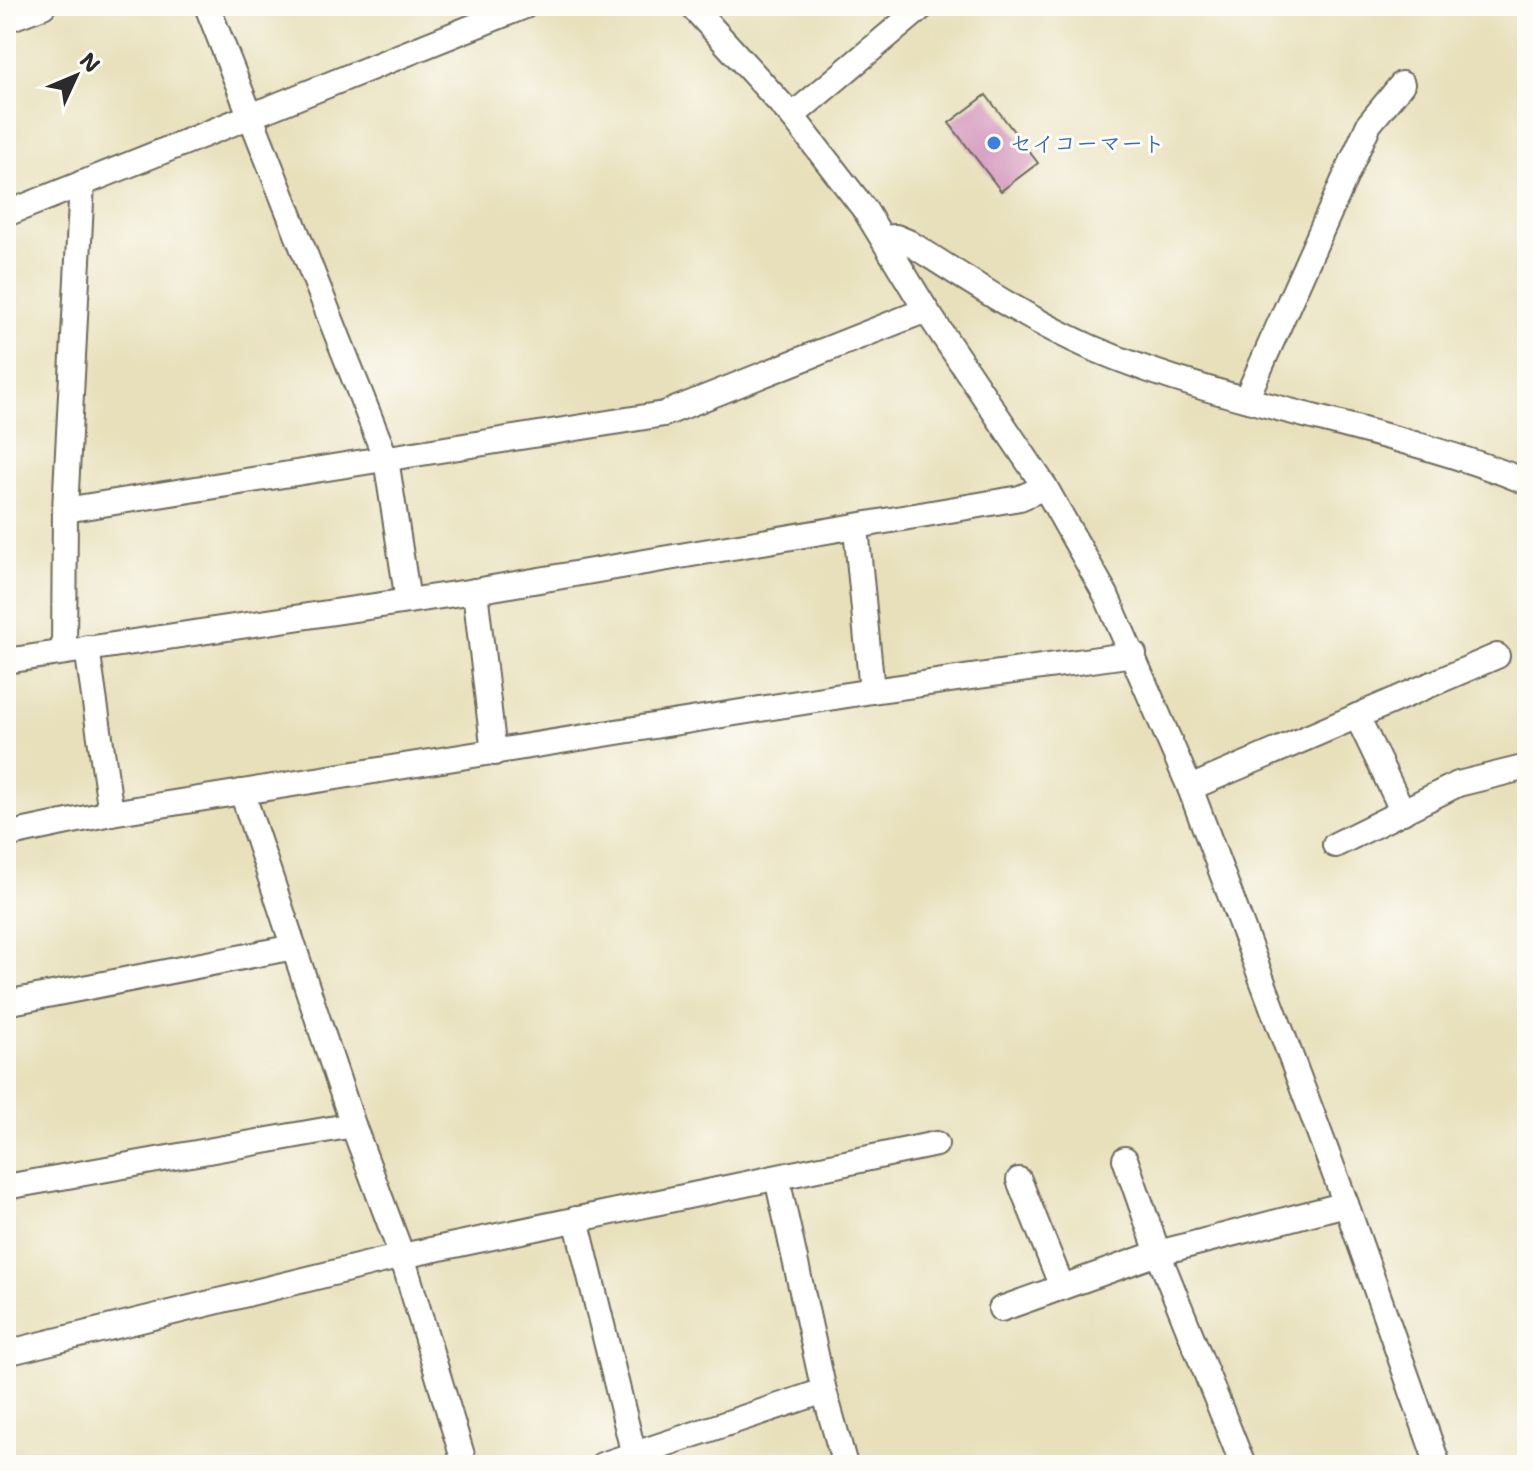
<svg xmlns="http://www.w3.org/2000/svg" width="1533" height="1471" font-family="'Shantell Sans','Klee One',sans-serif">
<style>
.building{fill:#d394bb}
.lines{fill:none;stroke-linecap:round;stroke-linejoin:round}
.minor-casing{stroke:#6d6a5d;stroke-width:28}
.minor{stroke:#fff;stroke-width:24}
.shop-dot{fill:#3f7fe0;stroke:#fdfcf7;stroke-width:3}
.labels{text-anchor:middle;stroke-width:6;stroke-linejoin:round;paint-order:stroke}
.shop-label{font-size:22px;font-weight:bold;fill:#366cbe;stroke:#fdfcf7;text-anchor:start}
</style>
<rect width="100%" height="100%" fill="#fdfcf7"/>
<filter id="ink" filterUnits="userSpaceOnUse"><feTurbulence type="fractalNoise" baseFrequency=".0125" numOctaves="2"/><feDisplacementMap in="SourceGraphic" scale="16" xChannelSelector="R" yChannelSelector="G"/><feConvolveMatrix kernelMatrix="1 2 1 2 8 2 1 2 1" color-interpolation-filters="sRGB"/></filter>
<filter id="wash" filterUnits="userSpaceOnUse"><feTurbulence type="fractalNoise" baseFrequency=".006" numOctaves="4" result="noise"/><feDisplacementMap in="SourceGraphic" scale="32" xChannelSelector="R" yChannelSelector="G"/><feGaussianBlur stdDeviation="1.8" result="paint"/><feColorMatrix in="noise" values="0 0 0 0 0 0 0 0 0 0 0 0 0 0 0 0 0 1.4 0 .05"/><feComposite in="paint" operator="in"/></filter>
<g filter="url(#wash)">
<rect width="100%" height="100%" fill="#e8e0bb"/>
<g id="blocks">
<polygon class="building" points="986,95 1038,163 1001,191 949,123"/>
</g>
</g>
<g filter="url(#ink)">
<use href="#blocks" fill-opacity="0" stroke="#6d6a5d" stroke-width="2"/>
<g class="lines">
<defs>
<g id="minor">
<polyline points="207,6 386,459 408,601"/>
<polyline points="692,6 792,116 865,210 926,310 1045,487 1106,595 1190,788 1346,1204 1438,1465"/>
<polyline points="6,20 43,6"/>
<polyline points="792,116 923,6"/>
<polyline points="6,214 525,6"/>
<path d="M 883,238 L 896,237 L 908,242 C 968,280 1026,319 1092,348 C 1232,408 1386,425 1527,482"/>
<polyline points="1246,399 1369,124 1402,84"/>
<polyline points="65,510 664,414 926,310"/>
<polyline points="856,528 872,691"/>
<polyline points="475,591 494,753"/>
<polyline points="87,648 111,813"/>
<polyline points="64,652 65,510 82,183"/>
<polyline points="6,661 475,591 1020,498 1045,487"/>
<polyline points="1357,716 1403,812"/>
<polyline points="1190,788 1497,656"/>
<polyline points="242,792 353,1125 402,1256 465,1465"/>
<polyline points="6,835 111,813 872,691 1134,654"/>
<polyline points="1335,845 1458,784 1527,767"/>
<polyline points="6,1003 294,947"/>
<polyline points="1125,1159 1158,1253 1243,1465"/>
<polyline points="777,1178 824,1391 845,1465"/>
<polyline points="1019,1180 1062,1287"/>
<polyline points="6,1187 353,1125"/>
<polyline points="576,1219 634,1455"/>
<polyline points="1001,1309 1158,1253 1346,1204"/>
<polyline points="6,1353 402,1256 936,1144"/>
<polyline points="602,1465 824,1391"/>
</g>
</defs>
<use href="#minor" class="minor-casing"/>
<use href="#minor" class="minor"/>
</g>
</g>
<circle class="shop-dot" cx="994" cy="143" r="8"/>
<g class="labels">
<g class="shop-label">
<text x="1010" y="151">セイコーマート</text>
</g>
</g>
<rect width="1533" height="1471" fill="none" stroke="#fdfcf7" stroke-width="32"/>
<g transform="translate(76 76) rotate(46)" stroke="#fdfcf7" stroke-width="6" paint-order="stroke">
<path d="M0-6L14 30L0 20L-14 30Z" fill="#2b2b2b"/>
<text y="-12" font-size="22" font-weight="bold" text-anchor="middle" fill="#2b2b2b">N</text>
</g>
</svg>
